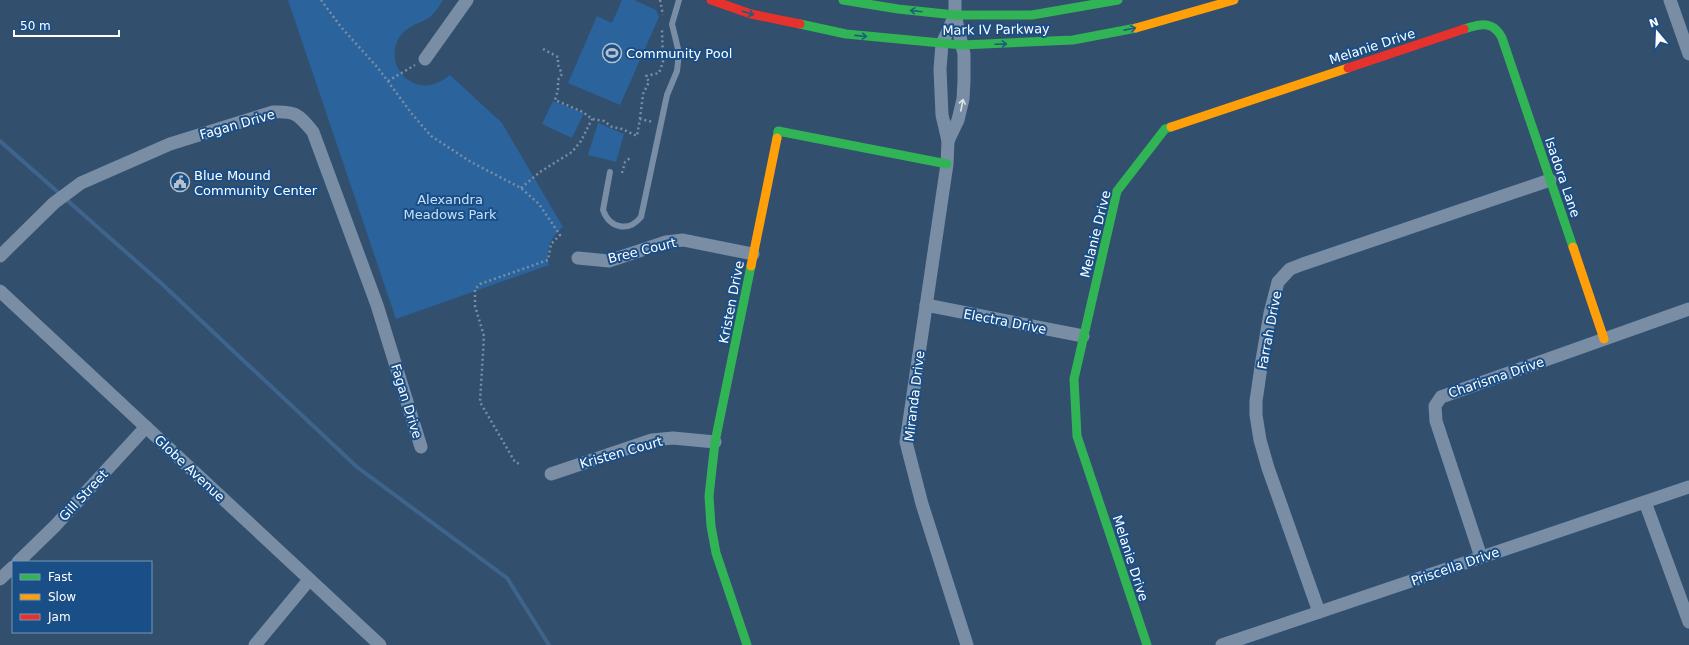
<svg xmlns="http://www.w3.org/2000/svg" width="1689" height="645" font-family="'DejaVu Sans',sans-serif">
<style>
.green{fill:#2b639c}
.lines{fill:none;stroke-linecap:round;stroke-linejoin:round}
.stream{stroke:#3f648c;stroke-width:4}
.path{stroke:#798ea4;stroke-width:2.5;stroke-dasharray:2 3;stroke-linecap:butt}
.lane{stroke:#798ea4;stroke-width:6}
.street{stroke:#798ea4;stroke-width:13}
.fast{stroke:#30b455;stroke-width:9}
.slow{stroke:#ff9f0a;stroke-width:9}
.jam{stroke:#e5322d;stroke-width:9}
.oneway{stroke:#1d5d7f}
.oneway2{stroke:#dee3e8}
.labels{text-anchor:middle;stroke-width:4;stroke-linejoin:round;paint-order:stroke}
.street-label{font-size:13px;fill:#fff;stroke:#1a4e86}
.poi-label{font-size:13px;fill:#fff;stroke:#1a4e86;text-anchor:start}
.park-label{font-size:13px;fill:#c6e0f9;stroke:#1a4e86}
</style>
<rect width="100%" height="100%" fill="#324f6e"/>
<g class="green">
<path d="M 288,0 L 443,0 C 439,6 436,12 430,17 C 423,22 413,24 406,30 C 395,38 392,54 397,66 C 401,74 407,81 416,84 C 428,88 440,83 450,75 L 502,123 L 563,227 C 550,237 545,250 549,265 L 396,319 Z"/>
<polygon points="622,0 634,0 656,10 659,17 620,105 568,83 597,16 612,23"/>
<polygon points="553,101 584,113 572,138 542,124"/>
<polygon points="598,123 624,134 616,162 588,155"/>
</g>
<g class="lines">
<polyline class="stream" points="0,141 161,283 357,467 507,578 549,645"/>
<g class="path">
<polyline points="321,0 341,27 378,68 412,114 431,136 471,162 521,188 539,204 560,235 551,244 548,260 480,284 475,289 475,306 484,336 480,402 515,462 520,464"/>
<polyline points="660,0 663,15"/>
<polyline points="543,49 558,57 558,65 562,74 558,80 558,90 555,100 583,112 592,119 604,121 612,127 622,129 637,136 640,119 653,122"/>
<polyline points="388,81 415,65"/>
<polyline points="640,119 643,94 649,82 646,76 659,73 663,62 662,30"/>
<polyline points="622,173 625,162 631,157"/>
<polyline points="521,188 540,172 572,152 581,141 592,119"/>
</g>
<path class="lane" d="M 610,172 L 603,210 C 610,229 629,232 641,217 L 667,95 L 677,71 L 679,53 L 672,24 L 679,0"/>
<g class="street">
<polyline points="1670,0 1689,54"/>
<polyline points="955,15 942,44 940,69 942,115 948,141 947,164 906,442 922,504 967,645"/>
<polyline points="425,59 467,0"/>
<polyline points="948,141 958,120 963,99 964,81 964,54 955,15 955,0"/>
<path d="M 0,256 L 54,203 L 81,183 L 170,144 L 273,112 C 296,111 298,114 313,132 L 377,305 L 421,447"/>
<polyline points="578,258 609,261 666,242 683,240 753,254"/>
<polyline points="0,291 380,645"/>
<polyline points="926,305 1083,336"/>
<polyline points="551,474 652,440 673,438 715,442"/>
<polyline points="1645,502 1689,622"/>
<polyline points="1481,557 1436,421 1435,406 1441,397 1689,309"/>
<polyline points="18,562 55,526 146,427"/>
<polyline points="0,579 13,567"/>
<polyline points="1319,612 1268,468 1260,440 1256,415 1256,401 1262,360 1270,313 1278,282 1290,269 1303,264 1550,180"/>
<polyline points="255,645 309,580"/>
<polyline points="1222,645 1689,487"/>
</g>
<g class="fast">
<polyline points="843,0 898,9 955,15 1032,15 1118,0"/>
<polyline points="800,24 846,34 962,45 1073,40 1136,28"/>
<path d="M 1464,29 C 1480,24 1493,20 1502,38 L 1573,247"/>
<polyline points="777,138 778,131 947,164"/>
<polyline points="747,645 716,553 711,526 709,496 715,442 751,266"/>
<polyline points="1147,645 1077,436 1074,379 1117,191 1165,129 1171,127"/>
</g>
<g class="slow">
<polyline points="1136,28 1234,0"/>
<polyline points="1171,127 1348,68"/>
<polyline points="1573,247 1604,339"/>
<polyline points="751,266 777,138"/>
</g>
<g class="jam">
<polyline points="711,0 751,14 800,24"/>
<polyline points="1348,68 1464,29"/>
</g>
</g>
<defs><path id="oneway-shaft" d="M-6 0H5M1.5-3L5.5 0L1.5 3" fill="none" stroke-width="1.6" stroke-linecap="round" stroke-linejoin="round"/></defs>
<g class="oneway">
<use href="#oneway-shaft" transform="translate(916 11) rotate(-173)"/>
<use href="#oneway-shaft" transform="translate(748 13) rotate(18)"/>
<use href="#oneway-shaft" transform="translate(1130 29) rotate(-11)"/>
<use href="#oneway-shaft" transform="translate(861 36) rotate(6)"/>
<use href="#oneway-shaft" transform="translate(1001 44) rotate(-2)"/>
</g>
<use class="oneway2" href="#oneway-shaft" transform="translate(962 105) rotate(-79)"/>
<defs>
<symbol id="stadium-ring" viewBox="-11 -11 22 22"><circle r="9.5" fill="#1a4e86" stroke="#b7c1cc" stroke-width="1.5"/><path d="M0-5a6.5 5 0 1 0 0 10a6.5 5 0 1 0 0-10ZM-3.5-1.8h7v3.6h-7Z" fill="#b7c1cc"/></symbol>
<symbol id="civic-ring" viewBox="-11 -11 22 22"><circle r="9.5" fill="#1a4e86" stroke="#b7c1cc" stroke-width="1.5"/><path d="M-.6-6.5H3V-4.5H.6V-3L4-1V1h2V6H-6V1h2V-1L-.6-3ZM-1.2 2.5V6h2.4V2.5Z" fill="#b7c1cc"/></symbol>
</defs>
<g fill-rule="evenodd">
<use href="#stadium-ring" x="601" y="42" width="22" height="22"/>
<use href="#civic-ring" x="169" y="171" width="22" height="22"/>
</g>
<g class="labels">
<g class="street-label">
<text transform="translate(996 29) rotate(-1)" y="5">Mark IV Parkway</text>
<text transform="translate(1372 46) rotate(-18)" y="5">Melanie Drive</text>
<text transform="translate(237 124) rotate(-16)" y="5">Fagan Drive</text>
<text transform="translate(1563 177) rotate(71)" y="5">Isadora Lane</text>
<text transform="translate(1095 234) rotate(-76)" y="5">Melanie Drive</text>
<text transform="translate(642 250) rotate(-14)" y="5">Bree Court</text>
<text transform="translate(731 302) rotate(-79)" y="5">Kristen Drive</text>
<text transform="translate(1005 321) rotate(11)" y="5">Electra Drive</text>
<text transform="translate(1269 330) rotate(-79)" y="5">Farrah Drive</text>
<text transform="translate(1496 377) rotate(-19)" y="5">Charisma Drive</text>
<text transform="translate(914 396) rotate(-83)" y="5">Miranda Drive</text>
<text transform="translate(407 401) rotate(73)" y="5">Fagan Drive</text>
<text transform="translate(621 452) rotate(-16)" y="5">Kristen Court</text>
<text transform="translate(190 468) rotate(43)" y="5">Globe Avenue</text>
<text transform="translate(83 495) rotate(-47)" y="5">Gill Street</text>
<text transform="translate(1131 558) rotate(72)" y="5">Melanie Drive</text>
<text transform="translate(1455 566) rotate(-19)" y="5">Priscella Drive</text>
</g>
<g class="poi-label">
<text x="626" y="58">Community Pool</text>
<text x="194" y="180">Blue Mound<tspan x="194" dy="15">Community Center</tspan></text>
</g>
<g class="park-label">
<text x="450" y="204">Alexandra<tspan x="450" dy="15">Meadows Park</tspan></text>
</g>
</g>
<rect x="12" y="561" width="140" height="72" fill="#1a4e86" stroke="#7695b6"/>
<rect x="20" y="574" width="20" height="6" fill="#30b455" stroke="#7695b6"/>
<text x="48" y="581" font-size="12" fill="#ffffff">Fast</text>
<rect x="20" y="594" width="20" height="6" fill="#ff9f0a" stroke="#7695b6"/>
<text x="48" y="601" font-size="12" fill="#ffffff">Slow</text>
<rect x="20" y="614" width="20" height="6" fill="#e5322d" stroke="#7695b6"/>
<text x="48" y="621" font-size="12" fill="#ffffff">Jam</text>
<g transform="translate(1657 32) rotate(341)" stroke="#1a4e86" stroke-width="3" paint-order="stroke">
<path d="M0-3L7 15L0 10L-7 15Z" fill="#ffffff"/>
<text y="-6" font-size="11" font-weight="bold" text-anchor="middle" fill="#ffffff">N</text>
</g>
<path d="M14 30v6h105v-6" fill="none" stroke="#ffffff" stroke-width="2"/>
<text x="20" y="30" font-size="12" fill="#ffffff" stroke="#1a4e86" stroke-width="3" paint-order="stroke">50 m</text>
</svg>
